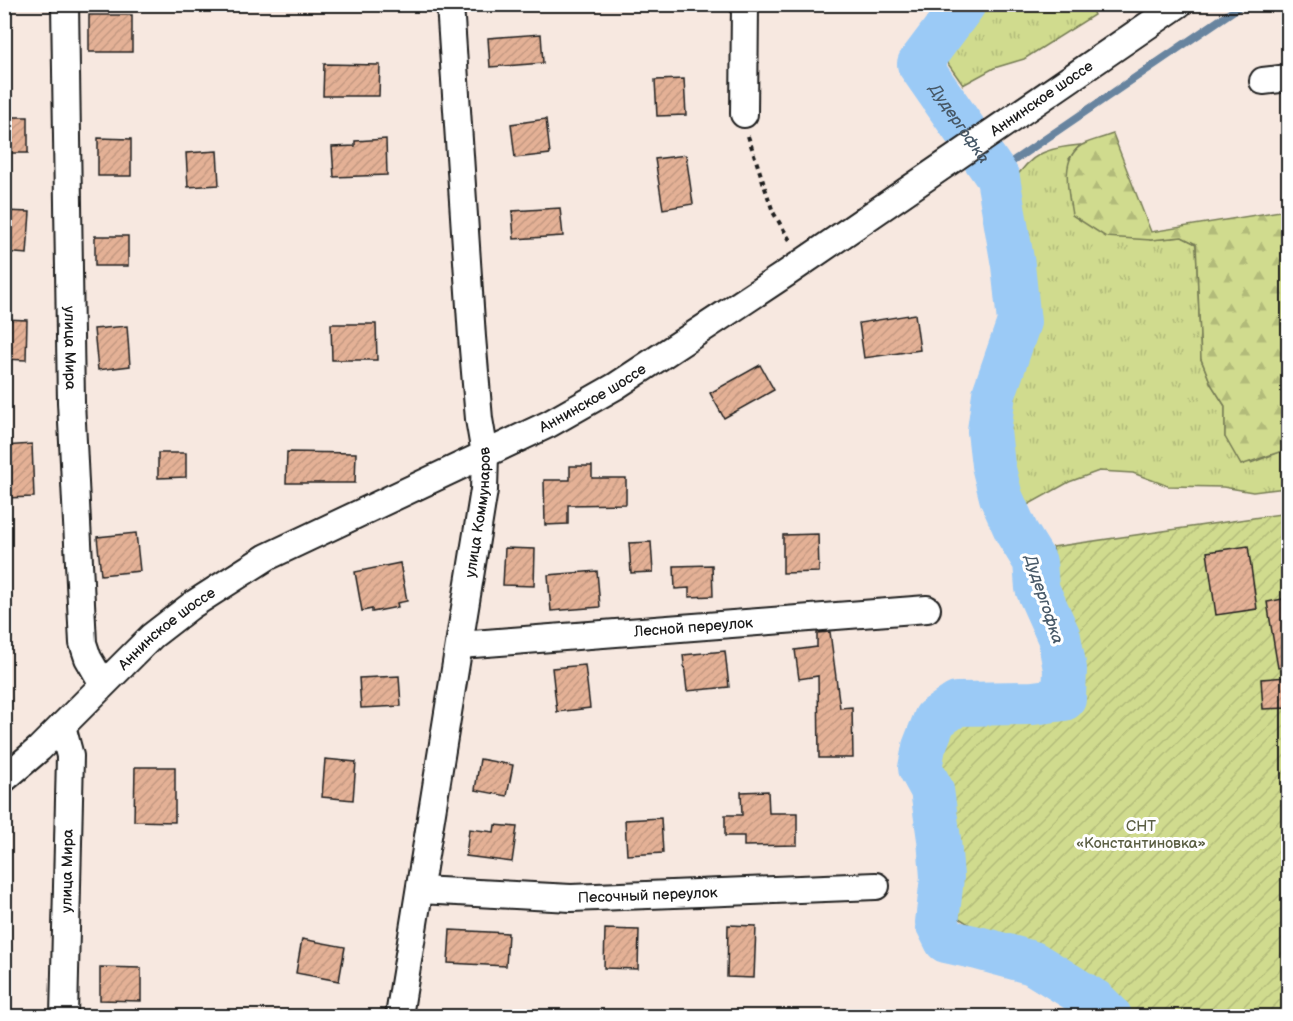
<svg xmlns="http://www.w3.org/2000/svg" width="1293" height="1021" font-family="'Balsamiq Sans',sans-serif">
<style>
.grass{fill:url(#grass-tufts);stroke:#767c55;stroke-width:1.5}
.forest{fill:url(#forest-firs);stroke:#767c55;stroke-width:1.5}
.garden{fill:url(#garden-furrows);stroke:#767c55;stroke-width:1.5}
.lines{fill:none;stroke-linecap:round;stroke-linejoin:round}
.stream{stroke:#68849f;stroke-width:8}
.river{stroke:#9bcaf6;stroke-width:44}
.building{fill:url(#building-hatch);stroke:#1c1c1c;stroke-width:1.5}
.minor-casing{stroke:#1c1c1c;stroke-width:30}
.path{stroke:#1c1c1c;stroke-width:4;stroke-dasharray:4.5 4.5;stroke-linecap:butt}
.minor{stroke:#fff;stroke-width:26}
.labels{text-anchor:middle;stroke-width:6;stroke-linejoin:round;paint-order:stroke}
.street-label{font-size:15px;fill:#1c1c1c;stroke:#fff}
.park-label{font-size:15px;fill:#5b5f44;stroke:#fff}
.water-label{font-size:16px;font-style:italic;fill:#485968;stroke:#fff}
</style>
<defs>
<pattern id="grass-tufts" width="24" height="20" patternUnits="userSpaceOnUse" patternTransform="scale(1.5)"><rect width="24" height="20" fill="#d0db8e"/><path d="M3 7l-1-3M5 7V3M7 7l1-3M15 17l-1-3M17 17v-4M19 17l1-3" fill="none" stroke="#b2bb7a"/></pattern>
<pattern id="forest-firs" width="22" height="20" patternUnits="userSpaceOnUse" patternTransform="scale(1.5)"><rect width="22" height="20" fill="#d0db8e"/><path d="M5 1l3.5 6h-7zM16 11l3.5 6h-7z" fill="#b2bb7a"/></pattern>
<pattern id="garden-furrows" width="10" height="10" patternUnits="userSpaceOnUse" patternTransform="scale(1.5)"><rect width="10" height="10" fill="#d0db8e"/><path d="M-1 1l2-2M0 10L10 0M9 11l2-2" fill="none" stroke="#b2bb7a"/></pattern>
<pattern id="building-hatch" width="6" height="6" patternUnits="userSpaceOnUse" patternTransform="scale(1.5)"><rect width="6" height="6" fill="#e4b196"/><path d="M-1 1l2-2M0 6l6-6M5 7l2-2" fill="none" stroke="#c39881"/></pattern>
</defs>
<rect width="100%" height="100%" fill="#f7e8e0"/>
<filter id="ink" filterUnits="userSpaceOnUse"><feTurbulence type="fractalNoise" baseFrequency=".0167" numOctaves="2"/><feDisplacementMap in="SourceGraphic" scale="12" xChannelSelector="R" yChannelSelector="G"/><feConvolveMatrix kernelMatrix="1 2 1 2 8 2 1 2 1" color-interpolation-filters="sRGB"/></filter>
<g filter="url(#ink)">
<g class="grass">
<polygon points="975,5 1090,5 1094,15 1024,59 994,68 963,85 939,51"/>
<path d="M 1080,145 L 1069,159 L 1150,240 L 1182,237 L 1196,244 L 1201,359 L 1211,384 L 1225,406 L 1225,437 L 1251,463 L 1288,449 L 1288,486 L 1286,488 L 1253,492 L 1223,487 L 1168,486 L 1133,473 L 1099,471 L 1069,482 L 1024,507 C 1018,492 1010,475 1007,460 C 997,403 1034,349 1035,294 C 1037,261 1021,214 1013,182 C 1031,153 1047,148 1080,145 Z"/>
</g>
<path class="forest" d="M 1113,134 L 1151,232 L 1286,210 L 1288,222 L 1288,449 L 1241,465 L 1225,437 L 1225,406 L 1211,384 L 1201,359 L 1196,244 L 1182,237 L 1151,240 L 1106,237 L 1072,215 C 1069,195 1059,158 1082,145 C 1091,140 1103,138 1113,134 Z"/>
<polygon class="garden" points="1288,513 1288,1016 1136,1016 1048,949 984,934 959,918 952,861 936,769 941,737 965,719 1054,715 1082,696 1074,644 1057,597 1053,547"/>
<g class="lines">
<polyline class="stream" points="994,174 1243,4"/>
<path class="river" id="s1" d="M 964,4 L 919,64 L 998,178 L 1013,265 L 1019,322 L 994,394 L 989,431 L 993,465 L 1001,497 L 1017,533 L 1035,562 L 1037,588 L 1059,637 L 1065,669 L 1064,699 L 1033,703 L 957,704 L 935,719 L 924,747 L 920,768 L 932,790 L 939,839 L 942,877 L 937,923 L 946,941 L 978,948 L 1033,963 L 1096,1002 L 1110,1016"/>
</g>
<g class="building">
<rect x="89" y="15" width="43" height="37"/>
<polygon points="541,34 543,63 490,67 488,38"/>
<polygon points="324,64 380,65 379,96 323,96"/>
<polygon points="684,79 686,115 657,116 655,80"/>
<rect x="4" y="117" width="24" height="36"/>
<polygon points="546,119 550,154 515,158 511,124"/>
<polygon points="98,138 131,139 131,176 98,176"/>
<polygon points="386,139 387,175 334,177 332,147 355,146 355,141"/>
<polygon points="217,151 219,185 188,187 186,153"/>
<polygon points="686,155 693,204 663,209 655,159"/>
<polygon points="560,208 563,236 514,239 512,211"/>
<polygon points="4,211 30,212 27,254 4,252"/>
<rect x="95" y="236" width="33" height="30"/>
<polygon points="915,314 920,350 864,358 859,323"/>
<polygon points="4,319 27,320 26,360 4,359"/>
<polygon points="331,324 376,324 377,360 332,360"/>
<polygon points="127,326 130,366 98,370 94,329"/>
<polygon points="760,365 774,390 724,418 710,393"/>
<polygon points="32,444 34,497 4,498 4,446"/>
<polygon points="287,452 356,453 355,483 286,483"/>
<polygon points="158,453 186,453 186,477 158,478"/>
<polygon points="570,466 592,466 592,478 626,478 626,504 568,505 568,524 545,525 544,480 570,480"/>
<polygon points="136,533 140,571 101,575 97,537"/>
<polygon points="818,534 819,572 783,573 783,535"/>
<polygon points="651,542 653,572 631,573 629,543"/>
<polygon points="1248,546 1257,609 1216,615 1207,552"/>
<polygon points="505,548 535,549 534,586 503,585"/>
<polygon points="400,563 407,601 397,603 398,607 372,612 372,609 362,611 355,572"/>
<polygon points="712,565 713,596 689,597 689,588 675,589 674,566"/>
<polygon points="597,571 600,607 551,611 548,575"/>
<polygon points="1288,598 1288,667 1278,668 1267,602"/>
<polygon points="830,632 840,708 852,707 853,758 819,758 818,676 799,679 795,650 817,647 817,633"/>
<polygon points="725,651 729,687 687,691 683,655"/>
<polygon points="585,665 590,708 557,712 552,668"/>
<polygon points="399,676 401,706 361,708 359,678"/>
<polygon points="1288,677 1288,708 1263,709 1261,679"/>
<polygon points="325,759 356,762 353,800 322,797"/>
<polygon points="480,759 513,765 507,796 475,790"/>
<polygon points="135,767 175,767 175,822 134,821"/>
<polygon points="768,791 769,813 797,813 797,845 744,846 744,836 725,836 725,815 742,815 741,792"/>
<polygon points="661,818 663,853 627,855 625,820"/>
<polygon points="495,825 517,827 512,862 466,856 469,829 494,832"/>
<polygon points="728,925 756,926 754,978 727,977"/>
<polygon points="605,929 639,930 638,969 604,968"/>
<polygon points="450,930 508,933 506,966 448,963"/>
<polygon points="302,939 345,947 339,981 296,973"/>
<polygon points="100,967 141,968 141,1001 100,1000"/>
</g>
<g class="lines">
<defs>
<g id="minor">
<path id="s2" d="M 65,4 L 71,402 L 83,643 L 88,658 L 103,684"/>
<polyline points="1263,81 1288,78"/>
<polyline points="744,114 745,4"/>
<path id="s3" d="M 460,645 L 927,609"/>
<polyline points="62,726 70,756 64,1016"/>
<path id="s4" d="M 4,779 L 39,749 L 152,636 L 192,605 L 267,557 L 549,424 L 616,386 L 787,273 L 1179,4"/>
<path id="s5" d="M 420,890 L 571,898 L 876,886"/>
<path id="s6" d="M 399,1016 L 484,490 L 485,454 L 479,419 L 472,337 L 450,4"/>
</g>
</defs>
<use href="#minor" class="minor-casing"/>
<g class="path">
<polyline points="1285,4 1288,21"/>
<polyline points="748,136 773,212 791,242"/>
</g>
<use href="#minor" class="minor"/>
</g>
</g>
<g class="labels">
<g class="street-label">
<text dy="5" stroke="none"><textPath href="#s4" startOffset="1248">Аннинское шоссе</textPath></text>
<text dy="5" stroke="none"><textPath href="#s2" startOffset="344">улица Мира</textPath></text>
<text dy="5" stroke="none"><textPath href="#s4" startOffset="708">Аннинское шоссе</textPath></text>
<text dy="5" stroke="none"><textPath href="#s6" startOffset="510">улица Коммунаров</textPath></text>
<text dy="5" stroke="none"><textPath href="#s3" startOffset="234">Лесной переулок</textPath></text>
<text dy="5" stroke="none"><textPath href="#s4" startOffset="222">Аннинское шоссе</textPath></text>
<text transform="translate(67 871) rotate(-89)" y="5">улица Мира</text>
<text dy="5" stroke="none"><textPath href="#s5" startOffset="228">Песочный переулок</textPath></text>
</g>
<g class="park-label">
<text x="1141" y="831">СНТ<tspan x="1141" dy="17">«Константиновка»</tspan></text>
</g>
<g class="water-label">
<text dy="6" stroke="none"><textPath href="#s1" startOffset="147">Дудергофка</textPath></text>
<text transform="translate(1045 599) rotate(72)" y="6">Дудергофка</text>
</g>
</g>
<rect width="1293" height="1021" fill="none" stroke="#fff" stroke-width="24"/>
<rect x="12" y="12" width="1269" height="997" fill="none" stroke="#1c1c1c" stroke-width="2" filter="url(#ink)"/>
</svg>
